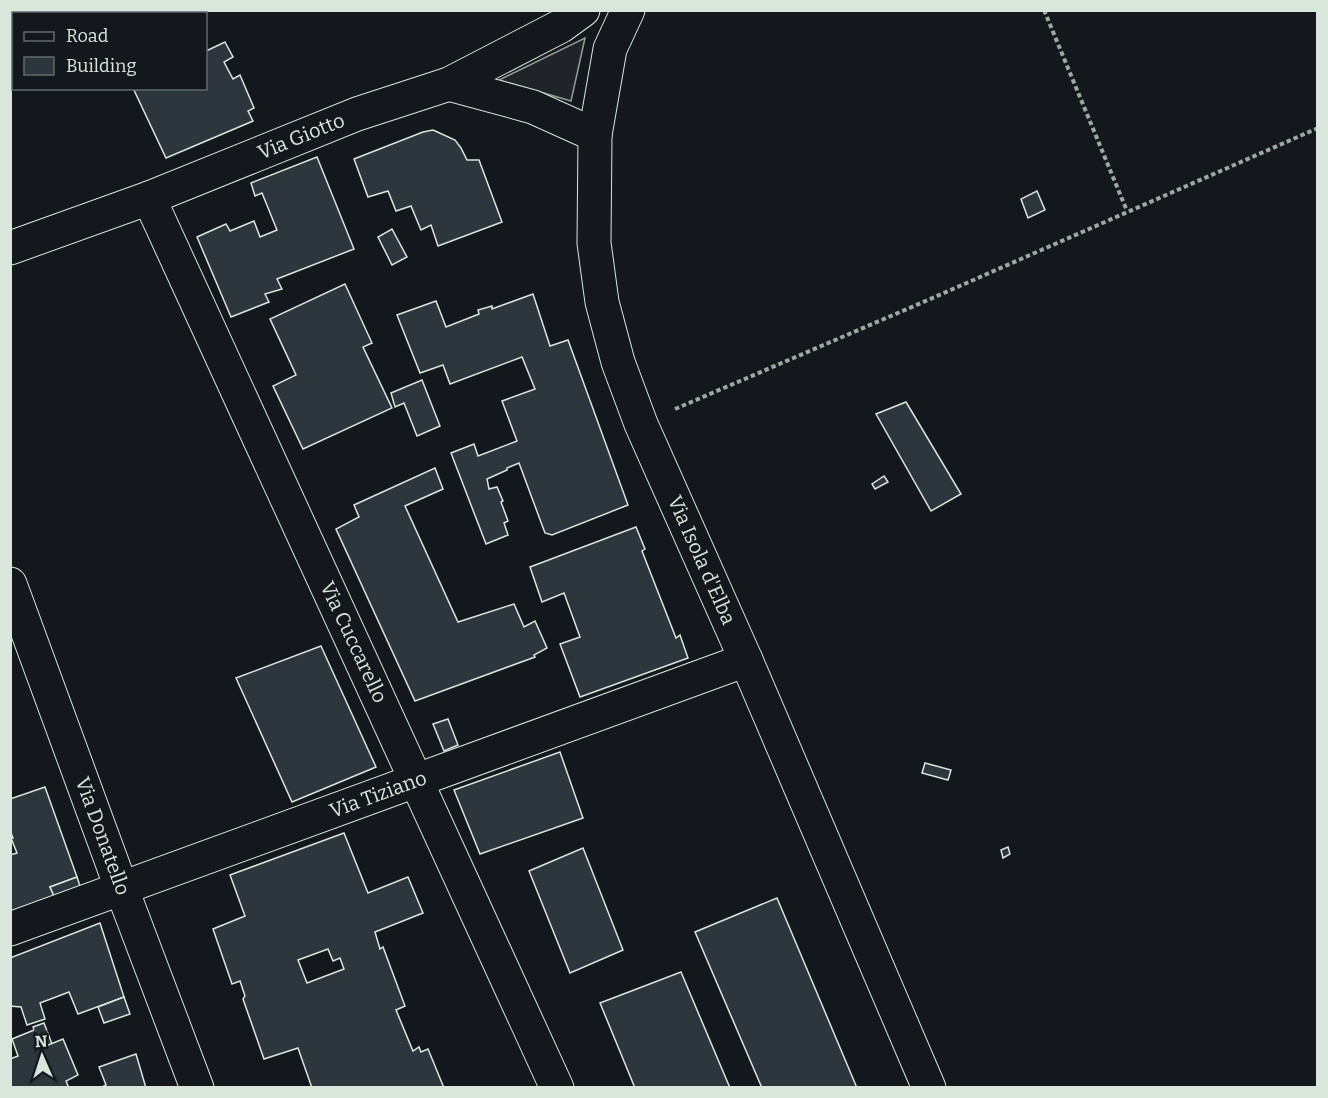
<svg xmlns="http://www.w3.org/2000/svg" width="1328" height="1098" font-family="Bitter,serif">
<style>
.green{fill:#202428;stroke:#939e99;stroke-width:1.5}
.building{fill:#2c363c;stroke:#d8e6dc;stroke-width:1.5;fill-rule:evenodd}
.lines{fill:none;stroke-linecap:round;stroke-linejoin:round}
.minor-casing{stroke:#d8e6dc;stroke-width:35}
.path{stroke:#9da8a2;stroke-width:4;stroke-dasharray:4.5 3;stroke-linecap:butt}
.minor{stroke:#14181c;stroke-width:33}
.labels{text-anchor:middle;stroke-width:4.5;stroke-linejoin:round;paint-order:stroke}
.street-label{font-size:20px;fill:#d8e6dc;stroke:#14181c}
</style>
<rect width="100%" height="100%" fill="#14181c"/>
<polygon class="green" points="585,38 571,101 499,80"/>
<g class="building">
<polygon points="98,10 167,10 169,14 96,14 95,12"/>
<polygon points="225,42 233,57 224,62 233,79 240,75 254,108 248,111 253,121 166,158 133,88 206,88 206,51"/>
<polygon points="433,130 455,140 461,148 467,160 479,160 502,222 438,246 431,225 421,230 411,206 396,211 388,191 368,197 354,159 423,132"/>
<polygon points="317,157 354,249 277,279 282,289 265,294 269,302 231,317 197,237 226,224 230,231 254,221 260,237 277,230 262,193 255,196 251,183"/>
<polygon points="1037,191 1045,210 1028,218 1021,199"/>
<polygon points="392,229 407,257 392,265 378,237"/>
<polygon points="345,284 372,343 363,347 392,408 303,449 273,386 296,375 270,319"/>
<polygon points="533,294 550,346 568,340 628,505 552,535 545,533 519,463 507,468 507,470 487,479 489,489 497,487 503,501 501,502 508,521 504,523 508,535 486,544 451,453 474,444 478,456 517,441 502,401 535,389 522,357 450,384 443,365 420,373 397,315 436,301 446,327 479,314 478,310 492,306 492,309"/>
<polygon points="422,380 440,426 417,436 404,403 395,407 391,393"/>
<polygon points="906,402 961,494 931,511 876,414"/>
<polygon points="435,468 443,489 405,506 458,622 514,604 524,627 535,621 547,648 534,655 535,657 415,701 336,529 359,517 354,505"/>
<polygon points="884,476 888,482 875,489 872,484"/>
<polygon points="636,527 645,549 642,551 676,638 680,635 688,658 580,697 560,644 580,637 564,593 542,602 530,567"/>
<polygon points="321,646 376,767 292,802 236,678"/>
<polygon points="448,719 458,745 444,751 433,724"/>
<polygon points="560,752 583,818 480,854 454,790"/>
<polygon points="925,763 951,770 948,780 922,773"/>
<polygon points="45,787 77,877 50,887 54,896 10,913 10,855 17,853 11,838 13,838 10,830 10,799"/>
<path d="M 344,833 L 368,893 L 408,877 L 423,913 L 375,932 L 380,949 L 383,947 L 405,1006 L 396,1010 L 413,1051 L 419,1047 L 421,1052 L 428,1049 L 444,1088 L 312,1088 L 298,1048 L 264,1059 L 243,999 L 245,996 L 240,981 L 232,984 L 213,929 L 245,916 L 230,875 ZM 328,949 L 333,961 L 340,958 L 344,969 L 307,983 L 298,960 Z"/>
<polygon points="1008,847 1010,854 1003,858 1001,850"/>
<polygon points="583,848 623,950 570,973 529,871"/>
<polygon points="77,877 80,886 54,896 50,887"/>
<polygon points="777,898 857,1088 762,1088 695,932"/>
<polygon points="100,923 124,997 78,1014 69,992 40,1003 45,1019 27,1025 21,1007 10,1006 10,958"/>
<polygon points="681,972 730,1088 635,1088 600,1003"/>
<polygon points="124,997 130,1014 104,1023 98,1007"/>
<polygon points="44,1023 52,1044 41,1048 33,1027"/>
<polygon points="34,1030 41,1048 63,1039 78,1075 66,1081 69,1088 10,1088 10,1059 18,1056 12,1039"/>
<polygon points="136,1054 146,1088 100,1088 106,1085 99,1067"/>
</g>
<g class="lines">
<defs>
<g id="minor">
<polyline points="628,10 610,49 595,135 594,243 602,302 618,362 641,424 746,660 929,1088"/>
<polyline points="449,84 533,107 595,135"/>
<polyline points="149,198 557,1088"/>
<polyline points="10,248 149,198 357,114 449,84 561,26 583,10"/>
<polyline points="10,584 121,887 197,1088"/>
<polyline points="10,929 746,660"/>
</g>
</defs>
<use href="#minor" class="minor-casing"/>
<g class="path">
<polyline points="1044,10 1127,211"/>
<polyline points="675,409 928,300 1318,128"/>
</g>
<use href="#minor" class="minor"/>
</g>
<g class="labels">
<g class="street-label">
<text transform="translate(301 136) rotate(-22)" y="7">Via Giotto</text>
<text transform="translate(702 560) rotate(66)" y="7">Via Isola d'Elba</text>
<text transform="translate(354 642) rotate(65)" y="7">Via Cuccarello</text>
<text transform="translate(378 794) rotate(-20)" y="7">Via Tiziano</text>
<text transform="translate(103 836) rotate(70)" y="7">Via Donatello</text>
</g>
</g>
<rect width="1328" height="1098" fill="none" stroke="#d8e6dc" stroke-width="24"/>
<rect x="12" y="12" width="195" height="78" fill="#14181c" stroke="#626a69" stroke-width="1.5"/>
<rect x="24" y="32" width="30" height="9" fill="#14181c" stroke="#626a69" stroke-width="1.5"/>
<text x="66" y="42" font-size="18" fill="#d8e6dc">Road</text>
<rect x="24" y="57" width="30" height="18" fill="#2c363c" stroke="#626a69" stroke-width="1.5"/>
<text x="66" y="72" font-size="18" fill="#d8e6dc">Building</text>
<g transform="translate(42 1056) rotate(357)" stroke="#14181c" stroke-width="4.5" paint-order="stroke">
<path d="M0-4.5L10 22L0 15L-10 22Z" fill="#d8e6dc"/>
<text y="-9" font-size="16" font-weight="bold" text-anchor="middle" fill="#d8e6dc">N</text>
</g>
</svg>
